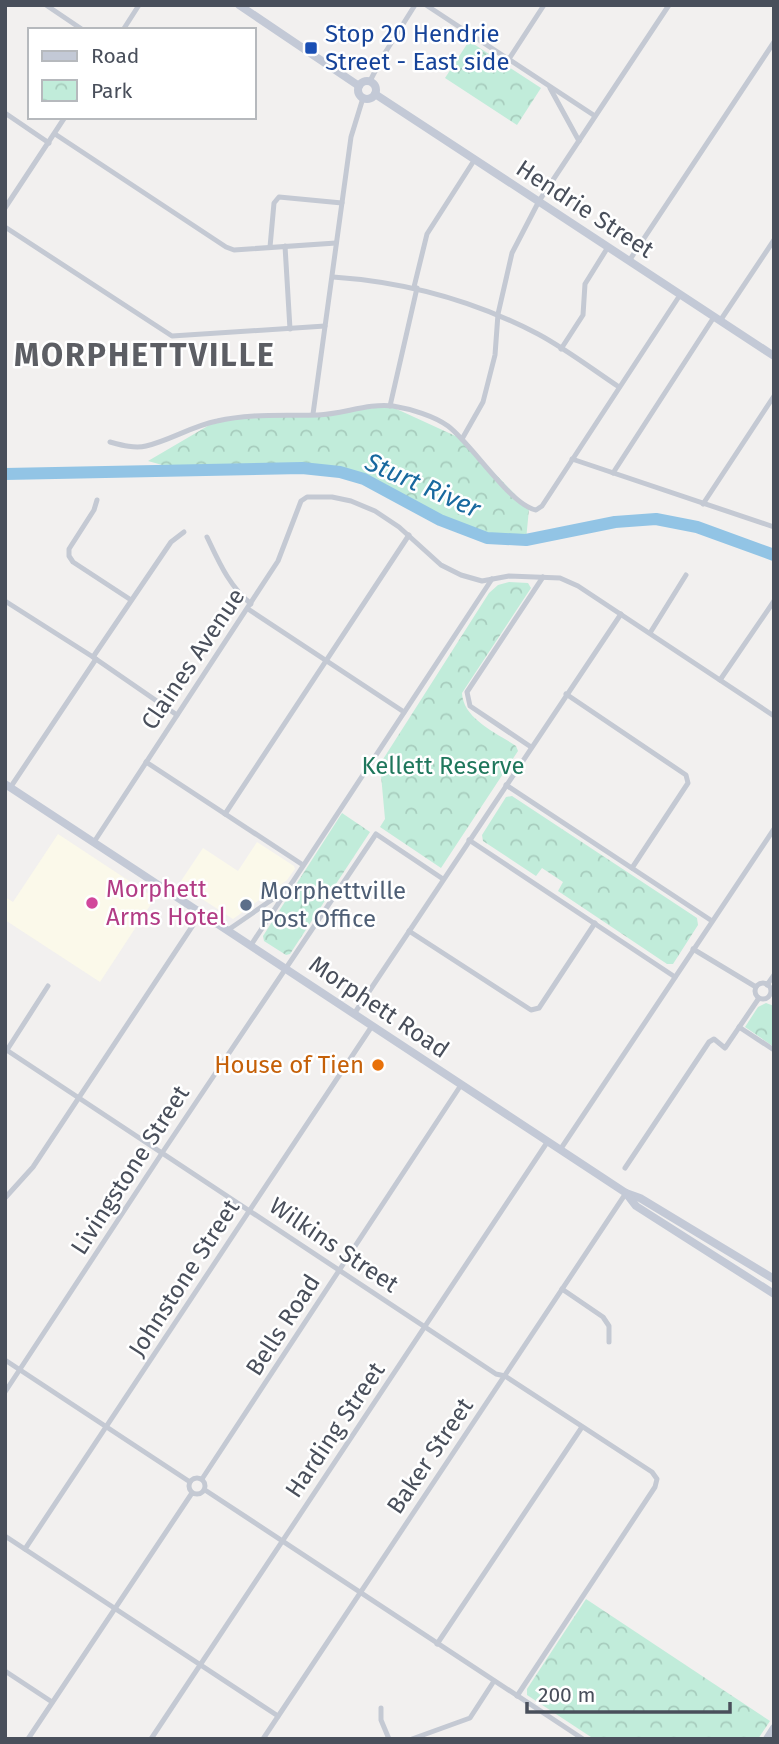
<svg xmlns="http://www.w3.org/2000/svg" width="779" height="1744" font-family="'Fira Sans',sans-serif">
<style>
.commercial{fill:#fbf9ea}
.park{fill:url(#park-crowns)}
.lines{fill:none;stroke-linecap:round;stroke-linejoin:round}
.river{stroke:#92c4e5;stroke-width:12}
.street{stroke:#c4c9d3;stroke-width:5}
.secondary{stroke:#c3c9d6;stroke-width:8}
.transit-dot{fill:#1a4fb4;stroke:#fff;stroke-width:2.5}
.hotel-dot{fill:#d1479c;stroke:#fff;stroke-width:2.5}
.service-dot{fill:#5c6f8a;stroke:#fff;stroke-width:2.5}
.food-dot{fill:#e8710a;stroke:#fff;stroke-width:2.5}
.labels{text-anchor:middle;stroke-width:5;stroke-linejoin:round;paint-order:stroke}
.transit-label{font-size:24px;fill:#164399;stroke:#fff;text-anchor:start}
.street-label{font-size:24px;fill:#494f5b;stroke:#fff}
.park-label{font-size:24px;fill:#1f775c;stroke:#fff}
.hotel-label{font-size:24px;fill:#b23c85;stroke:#fff;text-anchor:start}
.service-label{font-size:24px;fill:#4e5e75;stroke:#fff;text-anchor:start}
.food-label{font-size:24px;fill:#c56008;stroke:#fff;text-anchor:end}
.water-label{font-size:26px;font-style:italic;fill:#18699f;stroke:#fff}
.district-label{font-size:32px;font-weight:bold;letter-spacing:2px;fill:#5c5e64;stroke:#fff}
</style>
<defs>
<pattern id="park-crowns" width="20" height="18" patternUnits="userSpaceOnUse" patternTransform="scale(1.75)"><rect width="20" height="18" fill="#c1ecda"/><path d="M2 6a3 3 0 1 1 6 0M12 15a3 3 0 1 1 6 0" fill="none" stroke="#a7ccbd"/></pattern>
</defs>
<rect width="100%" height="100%" fill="#f2f0ef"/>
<g class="commercial">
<polygon points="58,834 155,898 100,982 5,920 5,897 13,902"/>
<polygon points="257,842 294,866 295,869 287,880 233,919 179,884 203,848 238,871"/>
</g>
<g class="park">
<polygon points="469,41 541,88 517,125 445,78"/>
<polygon points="390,406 462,439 529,509 526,540 487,538 440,520 364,479 340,472 302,468 180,470 148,461 218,420 319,415"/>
<path d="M 509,582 L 528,583 L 531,588 L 462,693 C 463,719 497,733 516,746 L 518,751 L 441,868 L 380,827 L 385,819 L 380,764 L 489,593 L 498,585 Z"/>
<polygon points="512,796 697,918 698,925 673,964 667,964 558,891 563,882 542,868 536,876 483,841 482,835 506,797"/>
<polygon points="342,813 370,832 290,954 286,955 264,941 263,936"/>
<polygon points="766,1003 774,1006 774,1047 745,1027 758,1007"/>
<polygon points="586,1599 770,1721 758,1739 594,1739 527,1695 527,1689"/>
</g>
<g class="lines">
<polyline class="river" points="5,474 302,468 340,472 364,479 440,520 487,538 526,540 615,522 656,519 697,527 774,555"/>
<g class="street">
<polyline points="46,5 83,30"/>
<polyline points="426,5 595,116"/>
<polyline points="123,30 139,5"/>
<polyline points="509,59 544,5"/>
<polyline points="370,81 383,56 415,5"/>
<polyline points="550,88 579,141"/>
<polyline points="5,113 49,143"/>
<polyline points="55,134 226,247 234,250 336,243"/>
<polyline points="5,208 65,117"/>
<polyline points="5,227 172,336 325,326"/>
<polyline points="285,246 290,329"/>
<polyline points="270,247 274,203 279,197 342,203"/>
<polyline points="629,261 774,42"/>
<path d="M 333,277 C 406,282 473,300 538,334 C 566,349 592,369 619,387"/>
<polyline points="414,287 427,234 475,159"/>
<polyline points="720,321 774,240"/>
<polyline points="561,349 583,315 585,284 608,247"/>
<polyline points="390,406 417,288"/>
<polyline points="313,414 351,137 363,98"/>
<polyline points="462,439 483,402 495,355 498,314 512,253 539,201 669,5"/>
<path d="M 110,442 C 121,445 135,449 146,446 C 171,440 192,426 217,421 C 251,413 284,416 318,415 C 343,414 369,403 393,406 C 411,409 434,416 448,426 C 472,444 510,505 536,510 L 542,506 L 680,295"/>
<polyline points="572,459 774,527"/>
<polyline points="613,473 714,317"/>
<polyline points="97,500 94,510 69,549 69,556 73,562 131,600"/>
<polyline points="703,504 774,396"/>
<path d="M 207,537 C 219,562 229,586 251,604"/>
<polyline points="5,601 93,657 177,715"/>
<polyline points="248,609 404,712"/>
<polyline points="650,633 686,575"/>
<polyline points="93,657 171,542 184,532"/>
<polyline points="720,680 774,601"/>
<polyline points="566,694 686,775 688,783 632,868"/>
<polyline points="531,747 470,706 467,692 543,577"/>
<polyline points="146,762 303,865"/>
<polyline points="506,785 712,921"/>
<polyline points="10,788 96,659"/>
<polyline points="225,814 409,535"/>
<polyline points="469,840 675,977"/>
<polyline points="94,842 278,561 301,501 307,497 332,497 351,501 375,511 399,527 441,565 461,575 482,581 509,576 560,578 578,586 774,716"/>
<polyline points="228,930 286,890"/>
<polyline points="409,931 531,1010 539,1008 595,923"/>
<polyline points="251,945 492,579"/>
<polyline points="693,949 756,987"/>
<circle cx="763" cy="991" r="8"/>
<polyline points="767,985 774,975"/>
<polyline points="354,1014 621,614"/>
<polyline points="739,1027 774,1050"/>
<polyline points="5,1049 496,1374 505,1376 652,1472 657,1479 655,1487 517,1696"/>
<polyline points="7,1050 48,986"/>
<polyline points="560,1150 774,829"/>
<polyline points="625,1168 709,1042 714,1039 725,1048 759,998"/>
<polyline points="5,1198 33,1167 201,913"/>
<polyline points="562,1289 603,1317 609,1326 609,1342"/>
<polyline points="5,1360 190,1482"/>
<polyline points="5,1392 162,1153 376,834 443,879"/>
<circle cx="197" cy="1486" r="8"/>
<polyline points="202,1479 461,1085"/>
<polyline points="205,1490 583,1739"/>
<polyline points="5,1536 278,1716"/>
<polyline points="25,1549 372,1026"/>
<polyline points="437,1644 582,1427"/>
<polyline points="5,1671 52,1702"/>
<polyline points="381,1708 381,1720 389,1739"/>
<polyline points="28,1739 192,1493"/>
<polyline points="151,1739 548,1141"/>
<polyline points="263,1739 626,1193"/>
<polyline points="412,1739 470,1718 494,1681"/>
</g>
<g class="secondary">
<polyline points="239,5 359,86"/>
<circle cx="367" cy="90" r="9"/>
<polyline points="375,94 774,356"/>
<polyline points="5,784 626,1193 640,1198 774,1279"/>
<polyline points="626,1193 636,1206 774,1294"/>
<polyline points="767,1739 774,1728"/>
</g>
</g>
<rect class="transit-dot" x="304" y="41" width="14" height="14" rx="3.5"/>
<circle class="hotel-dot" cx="92" cy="903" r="7"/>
<circle class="service-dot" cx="246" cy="905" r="7"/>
<circle class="food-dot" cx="378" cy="1065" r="7"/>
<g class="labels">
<g class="transit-label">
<text x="325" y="42">Stop 20 Hendrie<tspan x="325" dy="28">Street - East side</tspan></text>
</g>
<g class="street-label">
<text transform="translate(585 209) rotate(33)" y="8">Hendrie Street</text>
<text transform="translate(193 659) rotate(-56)" y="8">Claines Avenue</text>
<text transform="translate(379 1007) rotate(34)" y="8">Morphett Road</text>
<text transform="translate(130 1170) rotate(-57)" y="8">Livingstone Street</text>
<text transform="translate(334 1245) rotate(34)" y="8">Wilkins Street</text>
<text transform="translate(184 1278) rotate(-57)" y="8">Johnstone Street</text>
<text transform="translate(283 1325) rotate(-57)" y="8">Bells Road</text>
<text transform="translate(335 1430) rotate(-56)" y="8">Harding Street</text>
<text transform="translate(430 1456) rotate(-56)" y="8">Baker Street</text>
</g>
<g class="park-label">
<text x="443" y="774">Kellett Reserve</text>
</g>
<g class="hotel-label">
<text x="106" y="897">Morphett<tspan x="106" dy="28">Arms Hotel</tspan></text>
</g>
<g class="service-label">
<text x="260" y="899">Morphettville<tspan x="260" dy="28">Post Office</tspan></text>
</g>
<g class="food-label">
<text x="364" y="1073">House of Tien</text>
</g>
<g class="water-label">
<text transform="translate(423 485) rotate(24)" y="9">Sturt River</text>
</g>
<g class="district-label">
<text x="145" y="366">MORPHETTVILLE</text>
</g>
</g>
<rect width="779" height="1744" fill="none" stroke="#494f5b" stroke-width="14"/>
<rect x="28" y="28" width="228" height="91" fill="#ffffff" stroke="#b6b9bd" stroke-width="2"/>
<rect x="42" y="51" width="35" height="10" fill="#c3c9d6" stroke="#b6b9bd" stroke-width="2"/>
<text x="91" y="63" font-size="21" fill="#494f5b">Road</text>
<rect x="42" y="80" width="35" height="21" fill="url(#park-crowns)" stroke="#b6b9bd" stroke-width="2"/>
<text x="91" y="98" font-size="21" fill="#494f5b">Park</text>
<path d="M527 1702v10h203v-10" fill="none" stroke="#494f5b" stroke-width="3.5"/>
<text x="538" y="1702" font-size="21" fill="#494f5b" stroke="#ffffff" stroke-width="5" paint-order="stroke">200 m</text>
</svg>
